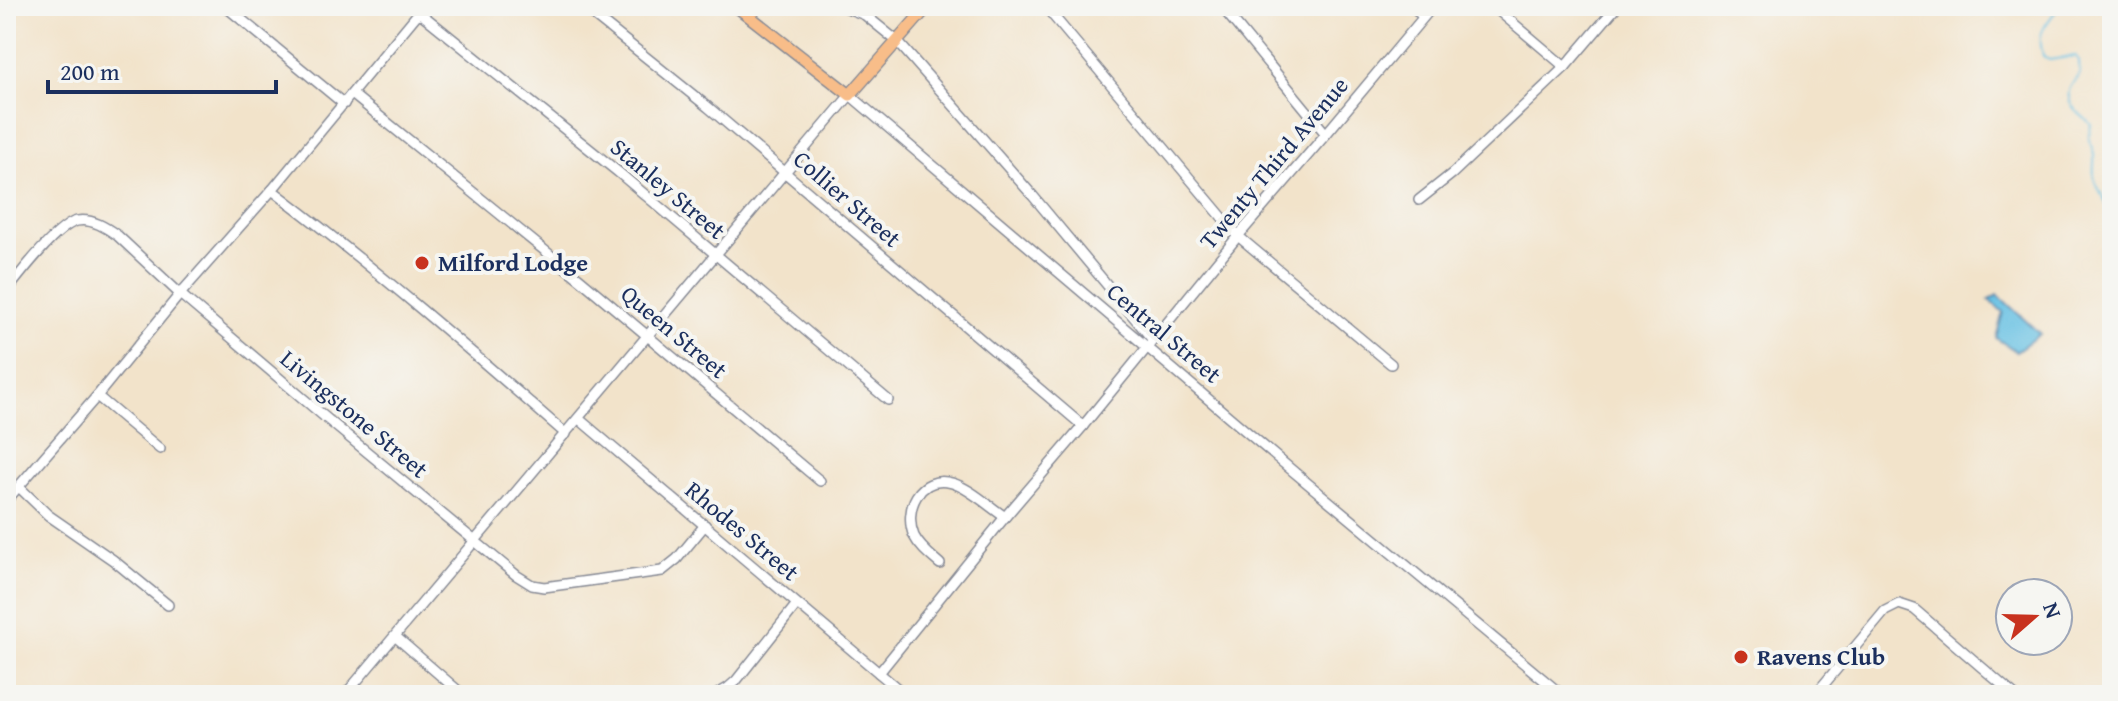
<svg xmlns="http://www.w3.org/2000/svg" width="2118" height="701" font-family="'Gentium Book Plus',serif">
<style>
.water{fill:#65c0e3;stroke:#4078a0;stroke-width:2}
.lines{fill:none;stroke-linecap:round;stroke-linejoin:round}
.stream{stroke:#65c0e3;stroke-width:2}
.minor-casing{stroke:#868994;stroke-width:12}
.major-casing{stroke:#868994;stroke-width:14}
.minor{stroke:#fff;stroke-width:9}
.major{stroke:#f8bd89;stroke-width:11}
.poi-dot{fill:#c8321e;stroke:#f6f6f2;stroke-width:3}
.labels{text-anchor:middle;stroke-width:8;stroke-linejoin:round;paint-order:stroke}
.street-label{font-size:24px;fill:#1b2f5e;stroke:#f6f6f2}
.poi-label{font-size:24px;font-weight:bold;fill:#1b2f5e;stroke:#f6f6f2;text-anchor:start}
</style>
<rect width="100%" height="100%" fill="#f6f6f2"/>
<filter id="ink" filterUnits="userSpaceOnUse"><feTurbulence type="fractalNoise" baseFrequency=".0125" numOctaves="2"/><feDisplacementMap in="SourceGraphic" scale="16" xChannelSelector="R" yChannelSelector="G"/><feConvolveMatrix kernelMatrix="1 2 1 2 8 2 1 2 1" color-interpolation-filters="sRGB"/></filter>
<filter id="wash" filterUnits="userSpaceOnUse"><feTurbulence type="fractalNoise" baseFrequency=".006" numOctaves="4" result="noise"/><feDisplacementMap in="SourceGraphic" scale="32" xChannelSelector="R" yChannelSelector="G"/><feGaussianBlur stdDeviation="1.8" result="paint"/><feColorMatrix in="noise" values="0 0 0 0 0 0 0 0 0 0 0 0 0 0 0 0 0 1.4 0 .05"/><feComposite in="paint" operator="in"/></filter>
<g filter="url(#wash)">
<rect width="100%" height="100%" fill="#f2e3ca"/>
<polygon class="water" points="1998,295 2040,334 2016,351 1996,338 2003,312 1989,300"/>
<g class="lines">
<path class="stream" d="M 2059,6 C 2045,28 2036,29 2043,56 L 2049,60 L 2075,56 L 2078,60 L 2080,73 C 2077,79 2070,85 2069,91 C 2066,107 2083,115 2091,125 C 2086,145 2091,139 2094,155 C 2095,163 2092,172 2095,180 C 2099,192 2108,202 2110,215 C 2113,237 2102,248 2112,270"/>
</g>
</g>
<g filter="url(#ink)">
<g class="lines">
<defs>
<g id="minor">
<polyline points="225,6 344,104"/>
<polyline points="582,6 708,107 1083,426"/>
<polyline points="842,6 865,15 897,41 1033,196 1153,340"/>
<polyline points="1045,6 1238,236 1391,364"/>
<polyline points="1221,6 1326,134"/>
<polyline points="1413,6 1423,17"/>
<polyline points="1493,6 1565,67"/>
<polyline points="419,12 618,172 888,400"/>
<polyline points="352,94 581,280 820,481"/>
<path d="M 272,190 C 374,267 470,350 566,434"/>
<polyline points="1419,200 1453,173 1565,67 1617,6"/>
<path d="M 6,292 C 19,275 58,225 77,221 C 92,218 107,228 118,236 L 180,294 L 326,418 L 516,575 L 532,585 L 544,587 L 662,571 L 677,559 L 705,525"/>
<polyline points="97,396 160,449"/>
<polyline points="579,419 905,695"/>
<polyline points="19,487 48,515 113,560 168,605"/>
<polyline points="6,501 97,396 180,294 272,190 424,6"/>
<path d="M 940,564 C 931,556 920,548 914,536 C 903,510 919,474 952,483 C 968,487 990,507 1005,517"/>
<polyline points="396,637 463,695"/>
<polyline points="879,673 1005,517 1083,426 1238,236 1326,134 1433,6"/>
<polyline points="345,695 850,95 1294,472 1562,695"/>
<polyline points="716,695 728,688 736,681 797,604"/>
<polyline points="885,695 893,685"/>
<polyline points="1815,695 1885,611 1899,604 1914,609 2014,695"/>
</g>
<polyline id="major" points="736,6 850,95 928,6"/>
</defs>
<use href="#minor" class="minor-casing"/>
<use href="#major" class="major-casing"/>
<use href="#minor" class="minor"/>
<use href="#major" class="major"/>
</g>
</g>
<g class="poi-dot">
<circle cx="422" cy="263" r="8"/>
<circle cx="1741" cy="657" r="8"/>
</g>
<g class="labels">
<g class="street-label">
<text transform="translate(1274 163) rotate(-50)" y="8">Twenty Third Avenue</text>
<text transform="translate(668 189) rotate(40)" y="8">Stanley Street</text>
<text transform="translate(847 199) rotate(41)" y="8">Collier Street</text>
<text transform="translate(674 332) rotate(40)" y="8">Queen Street</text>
<text transform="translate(1164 333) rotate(40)" y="8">Central Street</text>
<text transform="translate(354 414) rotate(40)" y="8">Livingstone Street</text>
<text transform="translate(742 531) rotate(40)" y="8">Rhodes Street</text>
</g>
<g class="poi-label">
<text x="438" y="271">Milford Lodge</text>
<text x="1757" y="665">Ravens Club</text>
</g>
</g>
<rect width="2118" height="701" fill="none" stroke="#f6f6f2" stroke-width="32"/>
<g transform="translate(2034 617) rotate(70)"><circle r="38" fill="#f6f6f2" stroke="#9ea6b7" stroke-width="2"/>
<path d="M0-6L14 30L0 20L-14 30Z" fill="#c8321e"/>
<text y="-12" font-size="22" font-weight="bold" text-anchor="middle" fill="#1b2f5e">N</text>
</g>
<path d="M48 80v12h228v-12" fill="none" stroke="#1b2f5e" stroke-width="4"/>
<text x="60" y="80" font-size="24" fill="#1b2f5e" stroke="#f6f6f2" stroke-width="6" paint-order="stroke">200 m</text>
</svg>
